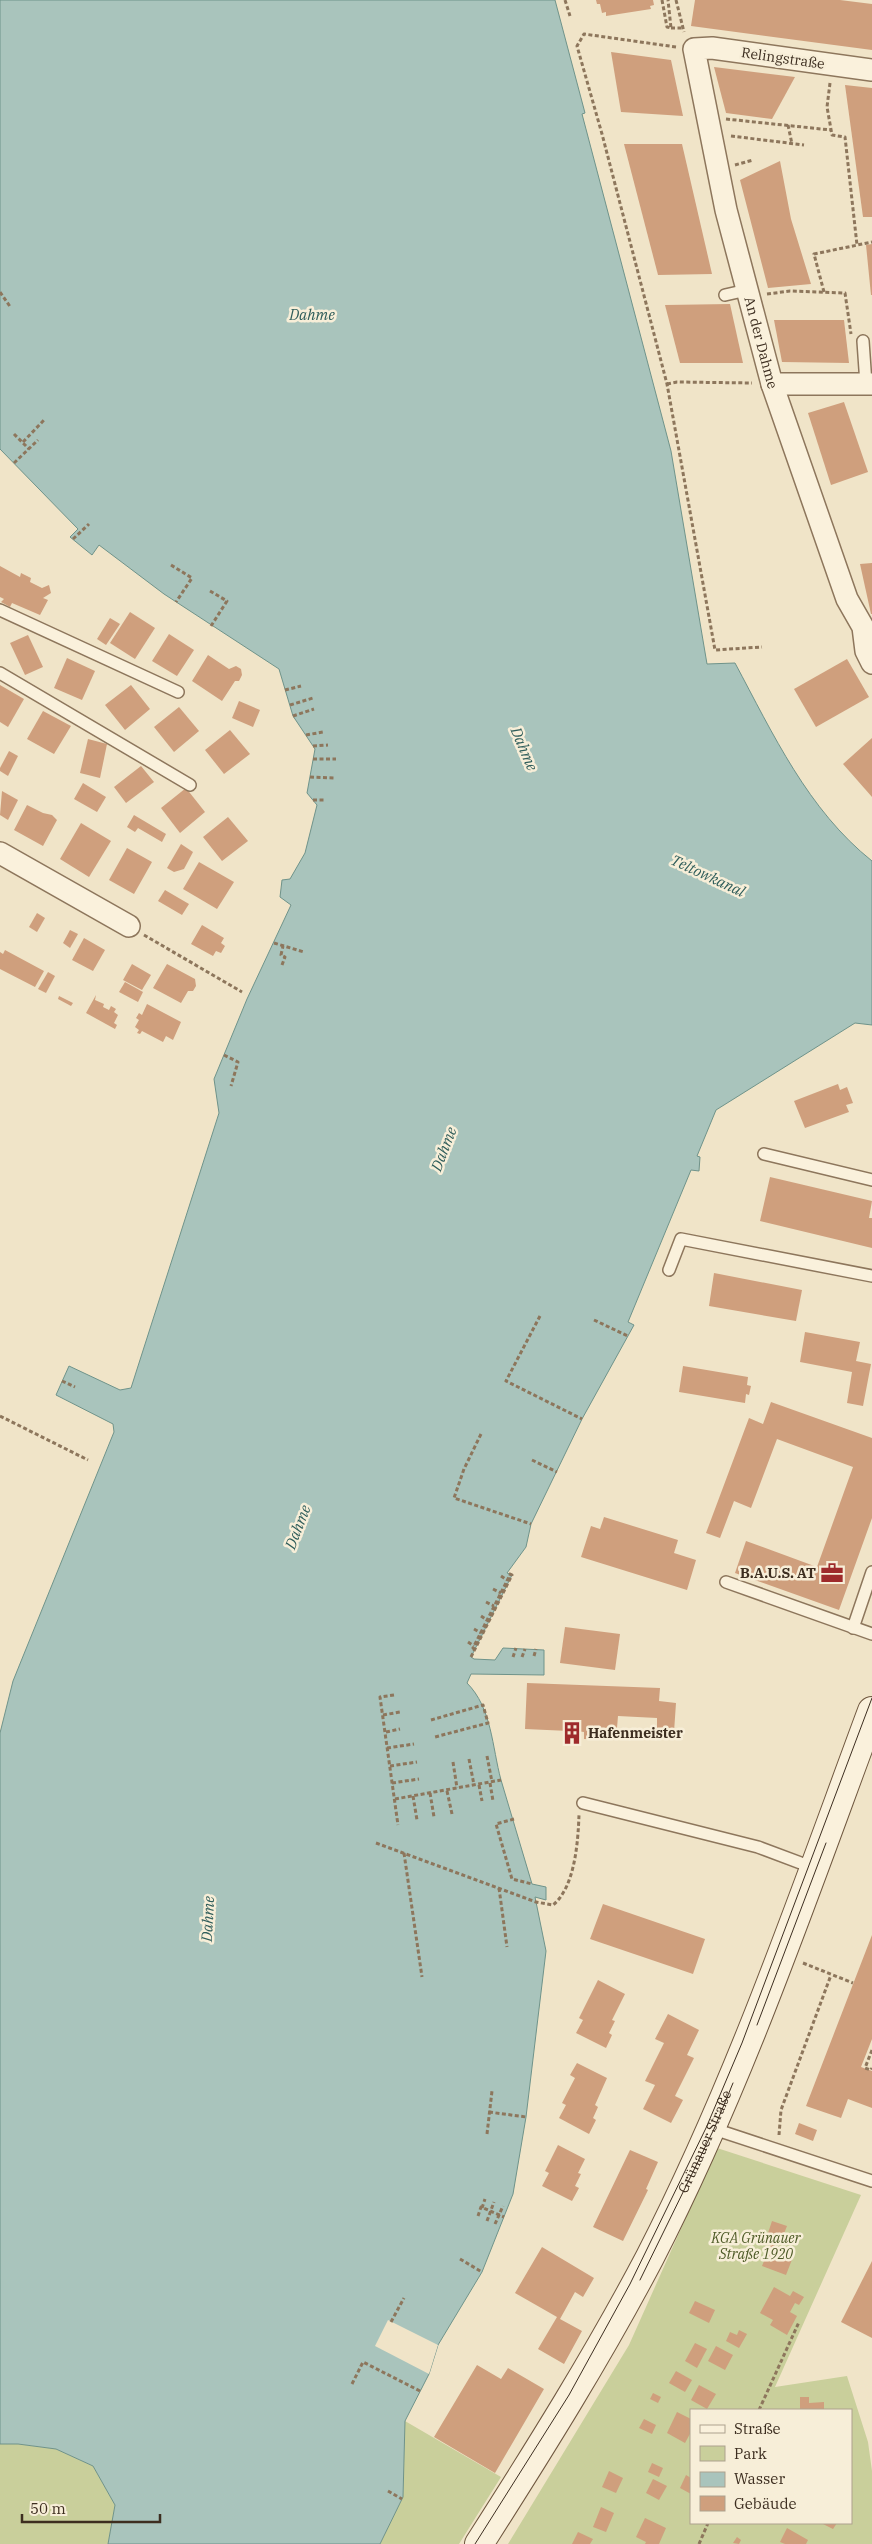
<svg xmlns="http://www.w3.org/2000/svg" width="872" height="2544" font-family="'IBM Plex Serif',serif">
<style>
.green{fill:#c9cf9b;fill-rule:evenodd}
.water{fill:#a9c4bc;stroke:#6f938a}
.pier{fill:#f0e4c8}
.building{fill:#cf9f7d}
.lines{fill:none;stroke-linecap:round;stroke-linejoin:round}
.service-casing{stroke:#8d765c;stroke-width:14}
.minor-casing{stroke:#8d765c;stroke-width:24}
.secondary-casing{stroke:#6f573f;stroke-width:30}
.path{stroke:#8d765c;stroke-width:3;stroke-dasharray:4 2.5;stroke-linecap:butt}
.service{stroke:#faf1dc;stroke-width:11}
.minor{stroke:#faf1dc;stroke-width:21}
.secondary{stroke:#faf1dc;stroke-width:28}
.tram{stroke:#3d2e20;stroke-width:1}
.labels{text-anchor:middle;stroke-width:5;stroke-linejoin:round;paint-order:stroke}
.street-label{font-size:14px;fill:#3d2e20;stroke:#f7eed8}
.poi-label{font-size:14px;font-weight:bold;fill:#3d2e20;stroke:#f7eed8;text-anchor:end}
.park-label{font-size:14px;font-style:italic;fill:#4d5a26;stroke:#f7eed8}
.water-label{font-size:15px;font-style:italic;fill:#2f5d5a;stroke:#f7eed8}
</style>
<rect width="100%" height="100%" fill="#f0e4c8"/>
<g class="green">
<path d="M 717,2148 L 861,2195 L 775,2387 L 847,2376 L 868,2442 L 872,2471 L 872,2544 L 508,2544 L 629,2345 ZM 691,2410 L 851,2410 L 851,2523 L 691,2523 Z"/>
<polygon points="405,2421 501,2477 459,2544 380,2544 403,2497"/>
<polygon points="0,2444 18,2444 56,2449 93,2466 115,2505 108,2544 0,2544"/>
</g>
<path class="water" d="M 0,0 L 555,0 L 585,113 L 582,114 L 671,451 L 707,664 L 735,663 C 773,734 808,810 872,861 L 872,1025 L 855,1023 L 716,1110 L 697,1156 L 700,1157 L 699,1171 L 691,1170 L 628,1322 L 634,1325 L 582,1419 L 531,1524 L 526,1547 L 507,1573 L 512,1575 L 471,1657 L 474,1659 L 495,1660 L 503,1648 L 544,1650 L 544,1675 L 471,1674 L 467,1683 C 492,1708 492,1747 501,1780 C 511,1815 522,1849 532,1884 L 546,1887 L 546,1900 L 535,1897 L 546,1951 L 526,2117 L 513,2194 L 482,2272 L 438,2345 L 429,2374 L 405,2421 L 403,2497 L 380,2544 L 108,2544 L 115,2505 L 93,2466 L 56,2449 L 18,2444 L 0,2444 L 0,1733 L 13,1681 L 114,1432 L 113,1424 L 56,1395 L 69,1366 L 120,1390 L 131,1388 L 219,1113 L 214,1079 L 247,999 L 291,905 L 280,897 L 282,880 L 290,879 L 305,853 L 317,805 L 307,793 L 315,749 L 293,716 L 279,669 L 164,594 L 99,545 L 92,555 L 70,537 L 78,529 L 0,449 Z"/>
<polygon class="pier" points="388,2320 438,2345 429,2374 375,2346"/>
<g class="building">
<polygon points="596,0 653,0 654,5 650,6 651,9 606,16 606,12 602,13 600,4 597,4"/>
<polygon points="695,0 840,0 872,4 872,50 691,26"/>
<polygon points="611,52 671,60 683,116 621,112"/>
<polygon points="714,67 795,77 772,119 726,113"/>
<polygon points="845,85 872,88 872,217 863,217"/>
<polygon points="624,144 682,144 712,274 658,275"/>
<polygon points="780,161 791,219 811,284 768,288 740,180"/>
<polygon points="872,244 872,295 871,295 866,245"/>
<polygon points="730,304 743,363 680,363 665,305"/>
<polygon points="774,320 844,320 849,363 782,362"/>
<polygon points="844,402 868,472 831,485 808,413"/>
<polygon points="872,563 872,614 871,614 860,564"/>
<polygon points="0,566 20,577 21,573 31,578 30,582 42,588 49,585 51,593 43,598 48,600 40,615 12,603 10,607 1,602 4,599 0,597"/>
<polygon points="130,612 155,628 135,659 110,643"/>
<polygon points="110,618 120,624 106,645 97,639"/>
<polygon points="169,634 194,650 177,676 152,661"/>
<polygon points="28,635 43,667 25,675 10,643"/>
<polygon points="208,655 229,669 236,666 241,669 242,675 239,681 235,681 222,701 192,681"/>
<polygon points="67,658 95,671 82,700 54,688"/>
<polygon points="847,659 869,697 816,727 794,689"/>
<polygon points="0,685 24,699 8,727 0,722"/>
<polygon points="131,685 150,709 125,730 105,705"/>
<polygon points="239,701 260,710 253,727 232,718"/>
<polygon points="179,707 199,731 174,752 154,727"/>
<polygon points="43,711 71,726 54,754 27,739"/>
<polygon points="230,730 250,754 224,774 205,750"/>
<polygon points="872,738 872,797 843,764"/>
<polygon points="88,739 107,744 100,778 80,773"/>
<polygon points="9,751 18,756 8,776 0,771 0,768"/>
<polygon points="141,766 154,782 126,803 114,787"/>
<polygon points="83,783 106,797 97,812 74,799"/>
<polygon points="186,788 205,812 180,833 161,808"/>
<polygon points="2,791 18,800 8,820 0,815"/>
<polygon points="27,805 43,813 52,815 57,820 43,846 14,830"/>
<polygon points="134,815 166,834 162,842 138,828 135,832 127,827"/>
<polygon points="228,817 248,841 222,861 203,837"/>
<polygon points="81,823 111,841 89,877 60,859"/>
<polygon points="181,844 193,852 184,869 174,872 167,868"/>
<polygon points="127,848 152,862 134,894 109,880"/>
<polygon points="199,862 234,882 217,909 183,889"/>
<polygon points="165,890 189,904 182,915 158,901"/>
<polygon points="37,913 45,918 37,932 29,927"/>
<polygon points="202,925 224,938 221,943 225,946 221,953 216,951 213,956 191,944"/>
<polygon points="70,930 78,934 70,948 63,943"/>
<polygon points="84,938 105,950 93,971 72,960"/>
<polygon points="5,950 44,971 35,987 0,969 0,952 3,954"/>
<polygon points="132,964 151,975 142,990 123,980"/>
<polygon points="167,964 195,979 196,986 193,991 188,991 181,1003 153,988"/>
<polygon points="48,972 55,976 46,993 38,989"/>
<polygon points="125,982 143,992 138,1002 119,992"/>
<polygon points="96,995 95,1000 104,1004 103,1007 109,1010 111,1006 116,1009 114,1012 118,1015 114,1023 117,1025 115,1029 86,1013"/>
<polygon points="59,996 73,1003 71,1006 58,999"/>
<polygon points="147,1004 181,1022 173,1040 166,1036 163,1042 142,1031 140,1034 137,1033 139,1030 135,1027 139,1020 136,1018 139,1013 142,1015"/>
<polygon points="838,1084 840,1090 847,1087 853,1103 846,1105 849,1112 805,1128 794,1101"/>
<polygon points="770,1177 872,1201 869,1218 872,1218 872,1248 760,1221"/>
<polygon points="714,1273 802,1290 796,1321 709,1306"/>
<polygon points="805,1332 860,1342 856,1361 871,1364 863,1406 847,1403 852,1372 800,1362"/>
<polygon points="683,1366 748,1377 747,1385 751,1386 749,1395 746,1394 745,1403 679,1392"/>
<polygon points="771,1402 872,1438 872,1518 839,1610 735,1573 746,1541 817,1567 853,1467 777,1439 751,1508 734,1501 720,1538 706,1533 749,1418 763,1424"/>
<polygon points="604,1517 678,1540 674,1553 696,1560 687,1590 581,1557 591,1526 600,1529"/>
<polygon points="565,1627 620,1634 615,1670 560,1663"/>
<polygon points="527,1683 660,1688 659,1701 676,1703 674,1732 657,1731 657,1718 618,1716 616,1740 584,1739 584,1732 576,1731 575,1734 569,1733 569,1731 525,1729"/>
<polygon points="603,1904 705,1939 693,1974 590,1939"/>
<polygon points="872,1935 872,2039 861,2067 872,2071 872,2108 848,2099 841,2118 806,2106"/>
<polygon points="598,1980 625,1994 612,2020 615,2021 609,2033 612,2035 606,2048 576,2033 583,2020 579,2018"/>
<polygon points="668,2014 699,2030 687,2055 694,2058 675,2096 683,2100 671,2123 643,2109 655,2085 645,2081 664,2043 655,2039"/>
<polygon points="577,2063 607,2078 595,2105 598,2107 593,2118 596,2120 589,2134 559,2118 566,2105 562,2103 575,2078 570,2075"/>
<polygon points="799,2123 817,2130 813,2141 795,2134"/>
<polygon points="558,2145 585,2159 578,2173 581,2174 575,2186 579,2188 572,2201 542,2186 549,2173 545,2171"/>
<polygon points="630,2150 658,2162 646,2189 648,2190 623,2241 593,2227"/>
<polygon points="772,2221 787,2226 781,2241 767,2236"/>
<polygon points="771,2244 787,2250 786,2254 793,2257 786,2275 762,2266"/>
<polygon points="542,2247 594,2278 583,2297 575,2292 560,2319 582,2331 564,2364 538,2349 557,2317 515,2293"/>
<polygon points="872,2261 872,2338 841,2322"/>
<polygon points="774,2287 790,2296 793,2291 804,2297 799,2305 795,2303 790,2312 797,2316 787,2335 770,2325 773,2320 760,2313"/>
<polygon points="695,2301 715,2310 709,2323 689,2313"/>
<polygon points="739,2330 747,2334 739,2348 726,2341 730,2332 737,2335"/>
<polygon points="695,2343 707,2349 697,2368 685,2361"/>
<polygon points="716,2346 733,2355 725,2370 708,2361"/>
<polygon points="477,2365 501,2379 508,2368 544,2389 495,2473 434,2437"/>
<polygon points="676,2371 692,2380 685,2392 669,2383"/>
<polygon points="699,2385 716,2394 707,2409 691,2400"/>
<polygon points="653,2393 661,2397 658,2403 650,2399"/>
<polygon points="800,2397 809,2397 809,2403 824,2402 824,2410 800,2410"/>
<polygon points="677,2412 691,2419 691,2432 685,2443 667,2433"/>
<polygon points="644,2419 656,2425 652,2434 639,2428"/>
<polygon points="652,2463 663,2468 659,2477 648,2472"/>
<polygon points="609,2471 623,2478 616,2493 602,2487"/>
<polygon points="686,2475 691,2478 691,2494 680,2488"/>
<polygon points="653,2479 667,2486 659,2500 646,2493"/>
<polygon points="601,2507 614,2513 606,2532 593,2527"/>
<polygon points="645,2518 666,2528 659,2544 645,2544 646,2542 636,2537"/>
<polygon points="821,2523 837,2523 833,2529"/>
<polygon points="787,2528 808,2540 806,2544 785,2544 780,2542"/>
<polygon points="578,2532 593,2539 590,2544 572,2544"/>
<polygon points="737,2537 741,2540 739,2544 733,2543"/>
</g>
<g class="lines">
<defs>
<g id="service">
<polyline points="725,295 747,290"/>
<polyline points="863,341 866,384"/>
<polyline points="0,610 178,692"/>
<polyline points="0,673 190,785"/>
<polyline points="764,1154 872,1180"/>
<polyline points="669,1270 681,1239 872,1276"/>
<polyline points="726,1582 872,1634"/>
<polyline points="853,1628 872,1572"/>
<polyline points="583,1803 758,1847 814,1868"/>
<polyline points="711,2128 872,2181"/>
</g>
<g id="minor">
<path id="s1" d="M 872,70 L 712,48 L 694,49 L 726,210 L 772,384 L 847,599 L 863,627 L 866,651 L 872,663"/>
<polyline points="772,384 872,384"/>
<polyline points="0,853 129,926"/>
</g>
<g id="secondary">
<path id="s2" d="M 479,2544 C 539,2450 598,2356 650,2257 C 740,2082 804,1894 872,1711"/>
</g>
</defs>
<use href="#service" class="service-casing"/>
<use href="#minor" class="minor-casing"/>
<use href="#secondary" class="secondary-casing"/>
<g class="path">
<polyline points="565,0 570,16"/>
<polyline points="662,0 667,27 671,28 668,0"/>
<polyline points="676,0 684,32"/>
<polyline points="671,28 683,28"/>
<polyline points="676,47 584,34 577,46 602,134 667,384 715,650 762,647"/>
<polyline points="830,83 827,107 832,135 845,137 857,245"/>
<polyline points="726,119 831,130"/>
<polyline points="788,125 792,144"/>
<polyline points="731,136 804,145"/>
<polyline points="735,165 753,160"/>
<polyline points="0,292 11,308"/>
<polyline points="824,292 814,254 872,242"/>
<polyline points="767,294 790,291 845,293 851,334"/>
<polyline points="667,384 677,382 752,383"/>
<polyline points="14,434 29,449"/>
<polyline points="23,442 45,419"/>
<polyline points="14,463 38,440"/>
<polyline points="73,539 89,524"/>
<polyline points="171,565 192,578 176,602"/>
<polyline points="210,591 227,601 211,626"/>
<polyline points="285,690 301,686"/>
<polyline points="290,705 313,698"/>
<polyline points="293,716 314,709"/>
<polyline points="306,735 323,732"/>
<polyline points="313,746 328,745"/>
<polyline points="313,759 336,759"/>
<polyline points="310,777 335,778"/>
<polyline points="313,800 325,800"/>
<polyline points="144,935 242,992"/>
<polyline points="274,943 304,952"/>
<polyline points="282,965 285,957 281,955 283,946"/>
<polyline points="224,1055 238,1062 231,1086"/>
<polyline points="540,1316 506,1381 582,1419"/>
<polyline points="594,1320 628,1336"/>
<polyline points="62,1381 75,1387"/>
<polyline points="0,1416 88,1460"/>
<polyline points="481,1434 464,1469 454,1498 531,1524"/>
<polyline points="532,1460 557,1472"/>
<polyline points="501,1576 507,1580"/>
<polyline points="493,1589 501,1593"/>
<polyline points="486,1602 494,1606"/>
<polyline points="481,1616 487,1620"/>
<polyline points="474,1629 481,1633"/>
<polyline points="468,1642 474,1646"/>
<polyline points="475,1650 473,1648 510,1575"/>
<polyline points="534,1656 536,1649"/>
<polyline points="471,1657 512,1575 507,1573"/>
<polyline points="513,1657 516,1648"/>
<polyline points="522,1657 525,1649"/>
<polyline points="394,1695 380,1697 398,1825"/>
<polyline points="383,1715 400,1712"/>
<polyline points="431,1720 483,1705 488,1723 435,1737"/>
<polyline points="386,1732 400,1729"/>
<polyline points="387,1748 414,1744"/>
<polyline points="487,1756 492,1782"/>
<polyline points="469,1759 474,1785"/>
<polyline points="453,1762 457,1788"/>
<polyline points="390,1766 417,1762"/>
<polyline points="392,1783 419,1779"/>
<polyline points="490,1783 493,1801"/>
<polyline points="479,1785 482,1801"/>
<polyline points="447,1791 452,1814"/>
<polyline points="430,1793 434,1817"/>
<polyline points="413,1796 417,1820"/>
<polyline points="395,1799 501,1780"/>
<polyline points="514,1819 496,1824 512,1879 532,1884"/>
<path d="M 376,1843 L 536,1902 L 553,1905 C 575,1887 578,1842 579,1815"/>
<polyline points="404,1853 422,1977"/>
<polyline points="499,1888 507,1947"/>
<polyline points="803,1963 853,1983"/>
<polyline points="872,2050 865,2068 871,2070 872,2068"/>
<polyline points="489,2112 526,2117"/>
<polyline points="487,2134 492,2091"/>
<polyline points="779,2135 781,2110 831,1975"/>
<polyline points="482,2208 485,2199"/>
<polyline points="478,2216 481,2207 504,2217"/>
<polyline points="487,2221 494,2202"/>
<polyline points="495,2224 503,2206"/>
<polyline points="460,2259 482,2272"/>
<polyline points="391,2322 404,2298"/>
<polyline points="352,2384 363,2362 420,2391"/>
<polyline points="759,2410 799,2322"/>
<polyline points="388,2491 402,2499"/>
<polyline points="699,2544 708,2523"/>
</g>
<use href="#service" class="service"/>
<use href="#minor" class="minor"/>
<use href="#secondary" class="secondary"/>
<g class="tram">
<polyline points="757,2025 826,1843"/>
<polyline points="640,2280 714,2129 733,2083"/>
<polyline points="475,2544 569,2395 630,2284 706,2128 742,2043 872,1698"/>
</g>
</g>
<defs>
<symbol id="office-bare" viewBox="-9 -9 18 18"><path d="M-6-3h4V-5.5h4V-3h4V5H-6ZM-1-4.5V-3h2v-1.5ZM-6 0V1H6V0Z" fill="#9e2a2b" stroke="#f7eed8" stroke-width="2.5" paint-order="stroke"/></symbol>
<symbol id="building-bare" viewBox="-9 -9 18 18"><path d="M-4-6H4V6H1V3H-1V6H-4ZM-2.5-4.3h1.7v1.8h-1.7ZM.8-4.3h1.7v1.8H.8ZM-2.5-1h1.7V.8h-1.7ZM.8-1h1.7V.8H.8Z" fill="#9e2a2b" stroke="#f7eed8" stroke-width="2.5" paint-order="stroke"/></symbol>
</defs>
<g fill-rule="evenodd">
<use href="#office-bare" x="816" y="1557" width="32" height="32"/>
<use href="#building-bare" x="556" y="1717" width="32" height="32"/>
</g>
<g class="labels">
<g class="street-label">
<text transform="translate(783 58) rotate(8)" y="5">Relingstraße</text>
<text dy="5" stroke="none"><textPath href="#s1" startOffset="481">An der Dahme</textPath></text>
<text dy="5" stroke="none"><textPath href="#s2" startOffset="462">Grünauer Straße</textPath></text>
</g>
<g class="poi-label">
<text x="816" y="1578">B.A.U.S. AT</text>
<text x="588" y="1738" text-anchor="start">Hafenmeister</text>
</g>
<g class="park-label">
<text x="756" y="2243">KGA Grünauer<tspan x="756" dy="16">Straße 1920</tspan></text>
</g>
<g class="water-label">
<text x="312" y="320">Dahme</text>
<text transform="translate(524 749) rotate(67)" y="5">Dahme</text>
<text transform="translate(708 876) rotate(25)" y="5">Teltowkanal</text>
<text transform="translate(444 1149) rotate(-69)" y="5">Dahme</text>
<text transform="translate(298 1527) rotate(-69)" y="5">Dahme</text>
<text transform="translate(208 1919) rotate(-87)" y="5">Dahme</text>
</g>
</g>
<rect x="690" y="2409" width="162" height="115" fill="#f7eed8" stroke="#ada18e"/>
<rect x="700" y="2425" width="25" height="8" fill="#faf1dc" stroke="#ada18e"/>
<text x="734" y="2434" font-size="15" fill="#3d2e20">Straße</text>
<rect x="700" y="2446" width="25" height="15" fill="#c9cf9b" stroke="#ada18e"/>
<text x="734" y="2459" font-size="15" fill="#3d2e20">Park</text>
<rect x="700" y="2472" width="25" height="15" fill="#a9c4bc" stroke="#ada18e"/>
<text x="734" y="2484" font-size="15" fill="#3d2e20">Wasser</text>
<rect x="700" y="2496" width="25" height="15" fill="#cf9f7d" stroke="#ada18e"/>
<text x="734" y="2509" font-size="15" fill="#3d2e20">Gebäude</text>
<path d="M22 2514v8h138v-8" fill="none" stroke="#3d2e20" stroke-width="2.5"/>
<text x="30" y="2514" font-size="15" fill="#3d2e20" stroke="#f7eed8" stroke-width="4" paint-order="stroke">50 m</text>
</svg>
